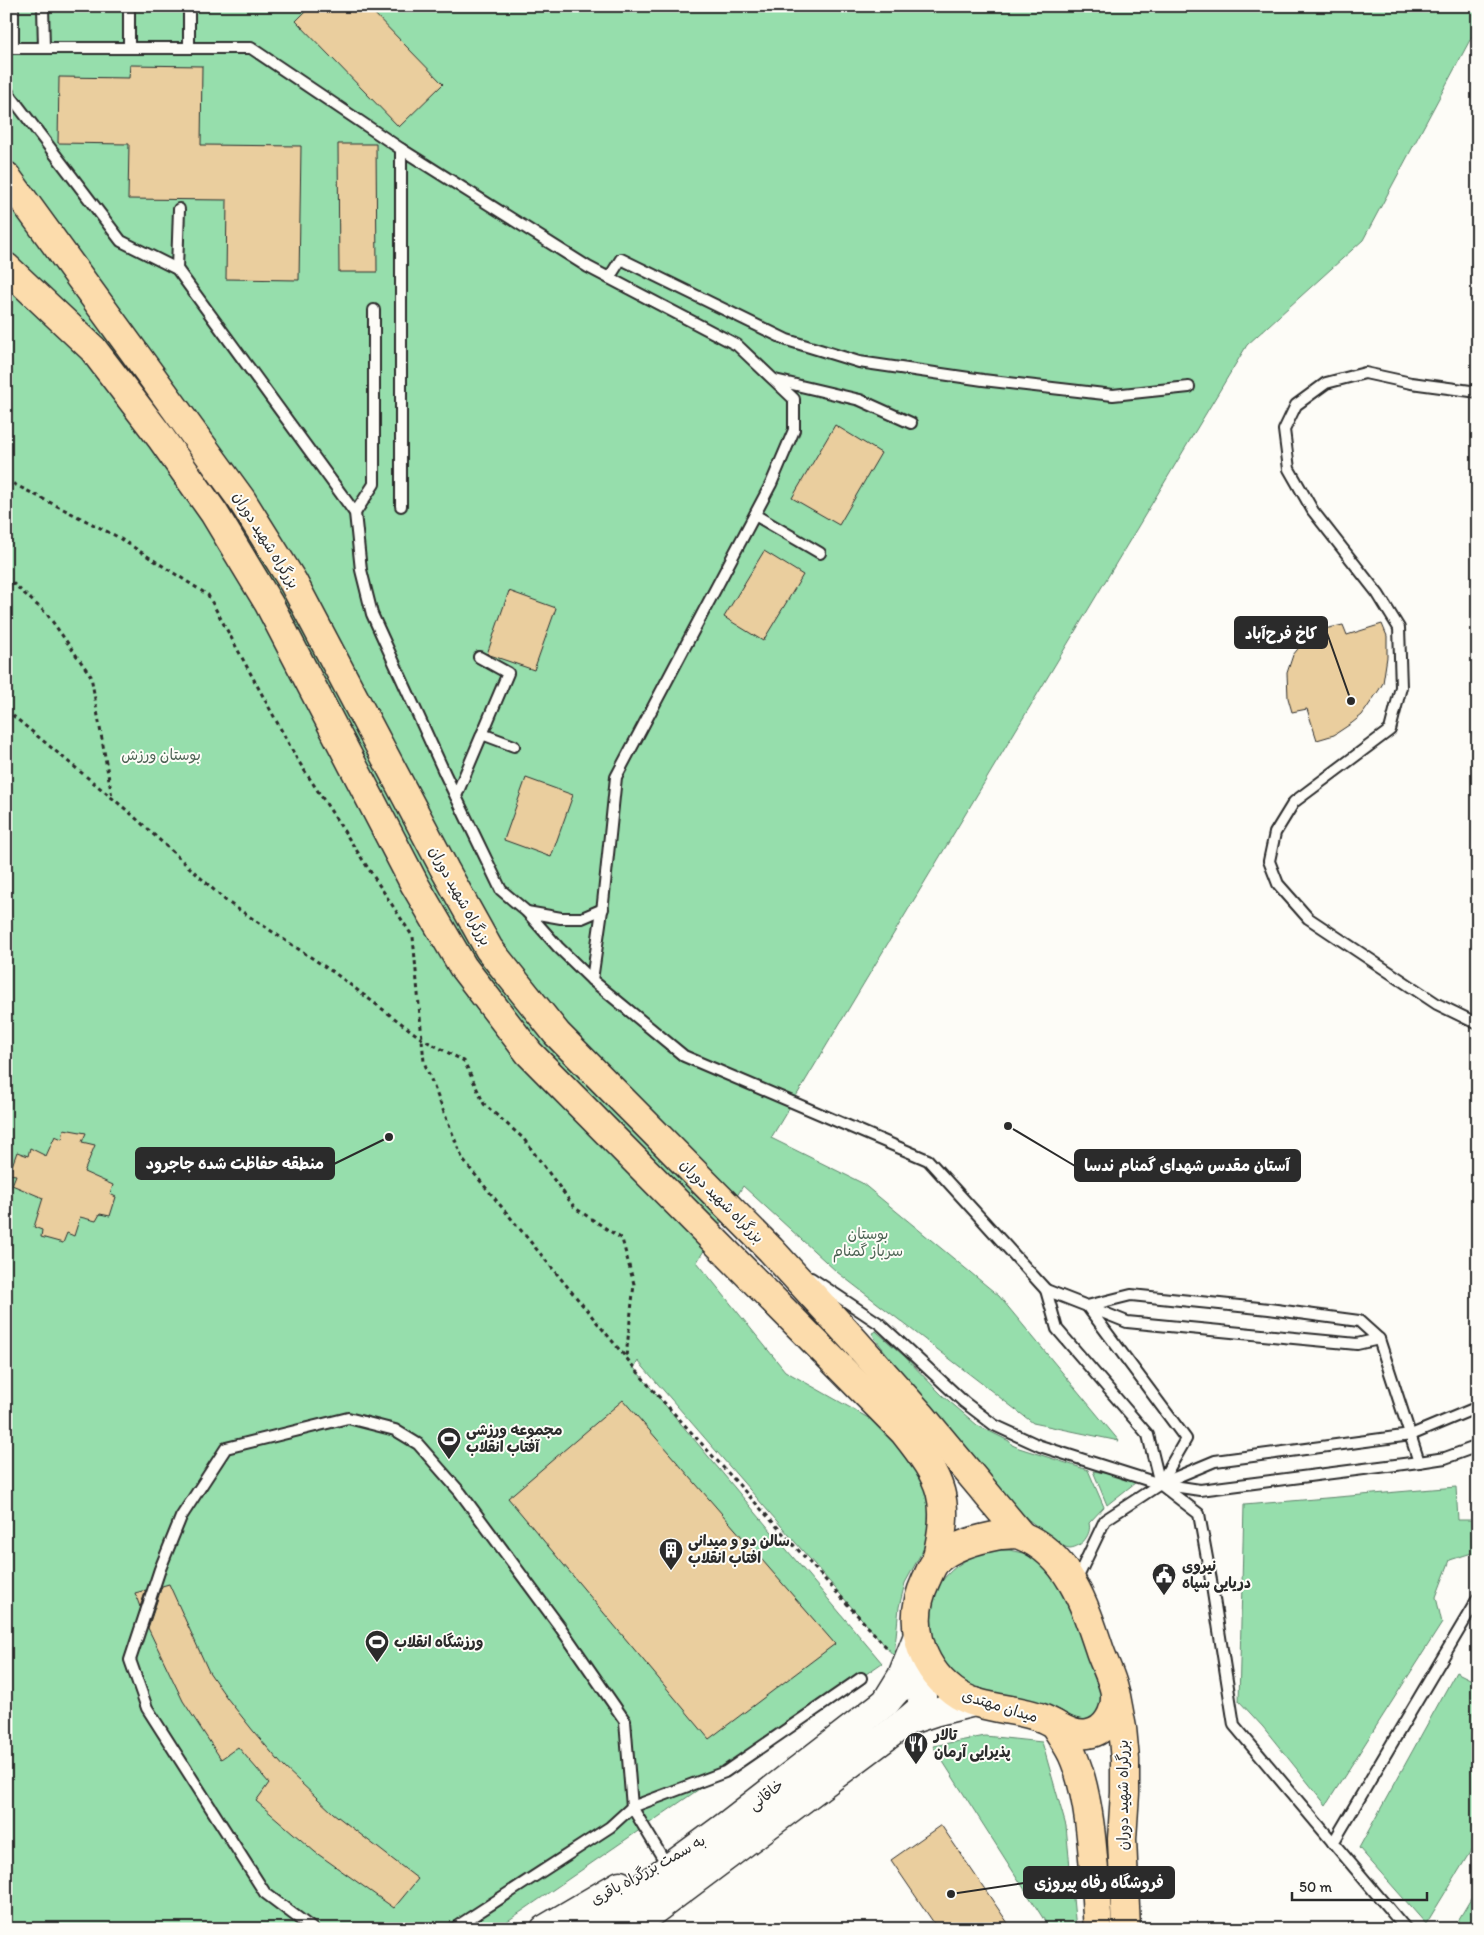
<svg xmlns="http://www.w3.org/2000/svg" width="1484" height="1935" font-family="Itim,'Playpen Sans Arabic',sans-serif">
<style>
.green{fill:#96deac;stroke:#60846c}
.building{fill:#eace9e;stroke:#2b2b2b}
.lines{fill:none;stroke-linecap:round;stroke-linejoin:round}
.service-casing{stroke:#2b2b2b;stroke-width:14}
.secondary-casing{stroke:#2b2b2b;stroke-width:31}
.trunk-casing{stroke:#2b2b2b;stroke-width:31}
.path{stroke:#2b2b2b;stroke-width:3;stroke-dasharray:4 4;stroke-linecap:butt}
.service{stroke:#fdfcf7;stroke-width:10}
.secondary{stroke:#fdfcf7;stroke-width:28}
.trunk{stroke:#fcdcac;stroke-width:28}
.labels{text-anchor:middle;stroke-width:4;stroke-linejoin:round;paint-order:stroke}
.street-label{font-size:15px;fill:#2b2b2b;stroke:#fdfcf7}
.park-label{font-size:15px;fill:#4b6152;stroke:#fdfcf7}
.poi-label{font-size:15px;font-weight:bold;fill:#2b2b2b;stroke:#fdfcf7;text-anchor:start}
.leader{fill:none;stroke:#2b2b2b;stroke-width:2}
.callout-dot{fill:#2b2b2b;stroke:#fdfcf7;stroke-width:2}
.callout{fill:#2b2b2b;stroke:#2b2b2b;stroke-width:2}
.callout-label{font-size:16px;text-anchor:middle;font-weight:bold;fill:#fff}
</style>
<rect width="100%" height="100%" fill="#fdfcf7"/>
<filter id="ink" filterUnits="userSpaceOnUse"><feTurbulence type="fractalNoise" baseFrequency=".02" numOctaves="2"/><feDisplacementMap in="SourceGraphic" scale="10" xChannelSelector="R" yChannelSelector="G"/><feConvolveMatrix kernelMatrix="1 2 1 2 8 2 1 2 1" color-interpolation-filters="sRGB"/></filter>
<g filter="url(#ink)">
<g class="green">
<polygon points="6,6 1478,6 1478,25 1363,240 1247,345 771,1138 862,1183 999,1296 1119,1441 1033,1423 837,1272 743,1186 697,1262 785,1371 872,1420 885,1430 915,1467 929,1497 929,1539 905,1583 899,1607 894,1656 638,1361 634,1368 882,1663 496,1929 6,1929"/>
<path d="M 876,1331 L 904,1356 L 942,1395 L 977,1425 L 1009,1441 L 1012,1445 L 1019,1448 L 1088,1470 L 1104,1507 L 1089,1523 C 1092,1534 1082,1547 1070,1548 C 1066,1548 1061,1545 1058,1543 L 1020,1513 L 933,1413 L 876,1340 L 872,1333 Z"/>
<polygon points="1093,1471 1140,1479 1107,1505"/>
<polygon points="1456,1487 1458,1520 1478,1520 1478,1551 1450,1560 1436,1597 1442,1623 1326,1805 1263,1727 1239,1701 1244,1505"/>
<path d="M 993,1550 L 1009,1550 L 1027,1554 L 1037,1558 L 1066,1589 L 1098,1676 L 1103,1700 L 1095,1724 C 1087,1722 1076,1722 1069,1718 C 1060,1713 1053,1707 1043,1704 C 1020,1698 981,1696 962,1683 C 946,1673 942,1666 935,1649 C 916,1601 946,1560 993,1550 Z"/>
<polygon points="1456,1672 1478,1683 1478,1839 1426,1924 1359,1848"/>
<polygon points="985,1736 1042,1742 1066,1826 1076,1929 1047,1929 1048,1926 933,1746"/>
<polygon points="1478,1887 1478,1929 1453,1929"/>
</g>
<g class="building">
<polygon points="311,6 367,6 443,84 399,127 296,21"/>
<polygon points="130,65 202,66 201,145 301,146 299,280 226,279 227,200 128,199 129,144 58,143 59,77 129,78"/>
<polygon points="338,144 376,144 377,272 339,272"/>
<polygon points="835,425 881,453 839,525 792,498"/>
<polygon points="764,551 803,575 763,641 724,617"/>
<polygon points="509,591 556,608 534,670 487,654"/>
<polygon points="1382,624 1387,636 1387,657 1383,683 1379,690 1362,715 1352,723 1334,735 1317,740 1307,709 1292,712 1288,698 1287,673 1293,655 1305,640 1324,629 1343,625 1347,635"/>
<polygon points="526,778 573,795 551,857 504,840"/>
<polygon points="64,1129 86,1133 82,1142 95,1145 84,1172 113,1185 110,1194 116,1197 110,1216 100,1214 96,1221 80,1217 74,1236 67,1233 63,1243 41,1237 42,1230 34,1227 43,1198 12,1185 16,1175 9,1174 17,1152 28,1156 30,1148 46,1156 55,1136 62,1139"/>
<polygon points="623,1400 835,1644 709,1739 508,1498"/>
<polygon points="169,1584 209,1672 227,1698 254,1732 284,1767 333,1813 418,1879 394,1908 315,1852 256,1801 269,1783 238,1747 221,1759 183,1701 148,1628 162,1586"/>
<polygon points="146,1590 140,1607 135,1593"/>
<polygon points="941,1825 1012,1929 938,1929 891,1860"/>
</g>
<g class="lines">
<defs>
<g id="service">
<polyline points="43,6 44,48"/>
<polyline points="129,47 129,6"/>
<polyline points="6,48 251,48 401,149 588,267 737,345 794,399 794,430 771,484 616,777 603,903 592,980 684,1056 928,1160 1046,1290"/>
<polyline points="13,48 13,6"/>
<polyline points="189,48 189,6"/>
<polyline points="6,90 121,241 177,269 355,513 361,570 372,614 445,774 501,890 527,912 558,947 592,980"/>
<polyline points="401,149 401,506"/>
<polyline points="177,269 179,209"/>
<polyline points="609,278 621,259 787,340 859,362 983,380 1113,395 1189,387"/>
<polyline points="775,380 860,400 911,423"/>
<polyline points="1478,392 1411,383 1365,373 1326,383 1296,405 1284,430 1289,469 1313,511 1378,594 1399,628 1401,687 1390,730 1294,802 1275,833 1269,861 1278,884 1308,918 1437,1004 1478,1024"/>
<polyline points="355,513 374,484 374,310"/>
<polyline points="755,515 820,553"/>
<polyline points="482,734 514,746"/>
<polyline points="456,796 508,673 479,657"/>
<polyline points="527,912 561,918 582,918 603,909"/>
<polyline points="811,1278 880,1324 964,1402 994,1425 1040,1446 1160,1484 1200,1490 1419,1462 1445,1458 1478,1446"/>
<polygon points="1131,1295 1269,1309 1359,1321 1379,1339 1357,1344 1127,1322 1087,1306"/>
<polyline points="1379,1339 1419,1462"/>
<polyline points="1160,1484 1186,1439 1087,1306 1046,1290 1057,1329 1148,1435 1160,1484 1199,1514 1211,1580 1234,1725 1406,1929"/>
<polyline points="1075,1583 1105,1520 1160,1484 1215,1461 1411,1435 1478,1407"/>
<polyline points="1333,1843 1478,1598"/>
<polyline points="313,1929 265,1893 147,1708 130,1660 160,1569 181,1517 226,1448 348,1418 395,1430 418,1444 460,1492 560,1627 625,1721 632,1807 664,1860"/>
<polyline points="453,1929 610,1827 632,1807 725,1772 861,1678"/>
</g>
<g id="secondary">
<path d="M 887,1701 C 898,1688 900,1683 917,1687 L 922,1696 L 922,1708 L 907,1721"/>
<polyline points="545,1929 620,1885"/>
<polyline points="586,1929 726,1826 886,1702 902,1676 917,1638"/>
<polyline points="629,1929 907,1721 934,1712 975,1702"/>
</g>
<g id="trunk">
<polyline points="6,176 241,499 293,582 445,870 489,949 557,1034 771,1250 851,1337 920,1414 1021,1535"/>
<path d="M 6,267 L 93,349 L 161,438 L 214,513 L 269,604 L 415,885 L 463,967 L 529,1053 L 904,1432 C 943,1481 951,1499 936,1561"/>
<path d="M 1000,1535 C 1006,1535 1016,1533 1022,1536 C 1069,1555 1085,1606 1100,1651 C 1104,1663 1114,1682 1115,1694 C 1116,1711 1107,1731 1088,1734 C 1069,1737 1057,1723 1039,1717 C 1012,1707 978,1710 953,1691 C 918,1664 907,1620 926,1580 C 929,1574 932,1565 937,1560 C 954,1545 978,1539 1000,1535 Z"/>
<polyline points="1116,1696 1122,1728 1125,1760 1125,1793 1122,1839 1126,1929"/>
<path d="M 1054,1724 C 1060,1734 1067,1744 1072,1754 C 1093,1799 1094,1879 1098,1929"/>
</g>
</defs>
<use href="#service" class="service-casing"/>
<use href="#secondary" class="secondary-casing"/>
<use href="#trunk" class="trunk-casing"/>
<g class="path">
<polyline points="6,480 116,536 208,595 297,759 413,937 424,1062 463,1160 651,1388 889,1650"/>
<polyline points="6,577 47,614 91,676 112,797"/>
<polyline points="6,710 129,812 226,901 336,974 422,1039 464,1061 484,1104 523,1138 575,1208 622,1239 634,1284 626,1357"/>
</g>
<use href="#service" class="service"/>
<use href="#secondary" class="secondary"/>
<use href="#trunk" class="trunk"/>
</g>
</g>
<defs>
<symbol id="stadium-pin" viewBox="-11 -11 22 30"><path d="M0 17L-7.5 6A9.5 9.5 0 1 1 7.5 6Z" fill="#2b2b2b" stroke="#fdfcf7"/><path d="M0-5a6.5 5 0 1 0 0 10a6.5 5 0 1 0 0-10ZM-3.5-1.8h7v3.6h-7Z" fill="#fff"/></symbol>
<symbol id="building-pin" viewBox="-11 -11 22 30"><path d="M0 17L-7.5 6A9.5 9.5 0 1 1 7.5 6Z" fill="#2b2b2b" stroke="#fdfcf7"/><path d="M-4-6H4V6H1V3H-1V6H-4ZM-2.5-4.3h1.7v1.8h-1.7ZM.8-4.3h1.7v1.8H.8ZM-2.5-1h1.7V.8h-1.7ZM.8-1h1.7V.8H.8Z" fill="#fff"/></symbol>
<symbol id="civic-pin" viewBox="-11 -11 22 30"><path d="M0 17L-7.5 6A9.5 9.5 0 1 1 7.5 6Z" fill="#2b2b2b" stroke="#fdfcf7"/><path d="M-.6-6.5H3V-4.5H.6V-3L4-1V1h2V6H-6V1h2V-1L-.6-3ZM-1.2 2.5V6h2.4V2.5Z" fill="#fff"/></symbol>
<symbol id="restaurant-pin" viewBox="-11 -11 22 30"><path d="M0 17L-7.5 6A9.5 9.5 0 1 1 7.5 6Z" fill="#2b2b2b" stroke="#fdfcf7"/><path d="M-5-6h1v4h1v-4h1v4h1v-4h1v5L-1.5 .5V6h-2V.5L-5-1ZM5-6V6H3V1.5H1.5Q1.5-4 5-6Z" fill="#fff"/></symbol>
</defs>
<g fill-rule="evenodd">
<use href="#stadium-pin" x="435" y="1425" width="28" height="38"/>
<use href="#building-pin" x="657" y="1536" width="28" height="38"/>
<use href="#civic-pin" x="1150" y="1561" width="28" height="38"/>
<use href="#stadium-pin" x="363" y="1628" width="28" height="38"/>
<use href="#restaurant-pin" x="902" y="1730" width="28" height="38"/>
</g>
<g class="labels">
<g class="street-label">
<text transform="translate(266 540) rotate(58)" y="5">بزرگراه شهید دوران</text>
<text transform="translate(460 896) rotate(61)" y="5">بزرگراه شهید دوران</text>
<text transform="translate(722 1201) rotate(45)" y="5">بزرگراه شهید دوران</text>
<text transform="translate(1000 1706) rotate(17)" y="5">میدان مهتدی</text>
<text transform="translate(766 1795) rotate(-38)" y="5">خاقانی</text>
<text transform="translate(1123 1795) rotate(-90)" y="5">بزرگراه شهید دوران</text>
<text transform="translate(648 1870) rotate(-29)" y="5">به سمت بزرگراه باقری</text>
</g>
<g class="park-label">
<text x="161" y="760">بوستان ورزش</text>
<text x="868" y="1239">بوستان<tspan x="868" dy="17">سرباز گمنام</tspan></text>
</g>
<g class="poi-label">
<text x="466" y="1435">مجموعه ورزشی<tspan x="466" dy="17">آفتاب انقلاب</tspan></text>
<text x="688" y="1546">سالن دو و میدانی<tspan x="688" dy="17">افتاب انقلاب</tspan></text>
<text x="1182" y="1571">نیروی<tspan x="1182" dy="17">دریایی سپاه</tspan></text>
<text x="394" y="1647">ورزشگاه انقلاب</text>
<text x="934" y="1740">تالار<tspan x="934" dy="17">پذیرایی آرمان</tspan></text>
</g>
</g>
<path class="leader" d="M1351 701L1327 633M389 1137L334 1164M1008 1126L1075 1166M951 1894L1024 1883"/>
<g class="callout-dot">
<circle cx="1351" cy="701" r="5"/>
<circle cx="389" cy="1137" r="5"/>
<circle cx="1008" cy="1126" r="5"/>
<circle cx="951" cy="1894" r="5"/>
</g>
<g class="callout">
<rect x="1235" y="617" width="92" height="31" rx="5"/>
<rect x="136" y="1148" width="198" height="31" rx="5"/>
<rect x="1075" y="1150" width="225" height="31" rx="5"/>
<rect x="1024" y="1867" width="150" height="31" rx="5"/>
</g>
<g class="callout-label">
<text x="1281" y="639">کاخ فرح‌آباد</text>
<text x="235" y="1169">منطقه حفاظت شده جاجرود</text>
<text x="1187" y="1171">آستان مقدس شهدای گمنام ندسا</text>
<text x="1099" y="1888">فروشگاه رفاه پیروزی</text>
</g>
<rect width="1484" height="1935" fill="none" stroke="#fdfcf7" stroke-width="25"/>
<rect x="12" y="12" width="1459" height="1910" fill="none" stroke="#2b2b2b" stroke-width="2" filter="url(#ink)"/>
<path d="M1292 1892v8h135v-8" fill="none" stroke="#2b2b2b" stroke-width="2.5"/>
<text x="1299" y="1892" font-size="15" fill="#2b2b2b" stroke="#fdfcf7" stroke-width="4" paint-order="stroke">50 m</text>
</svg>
